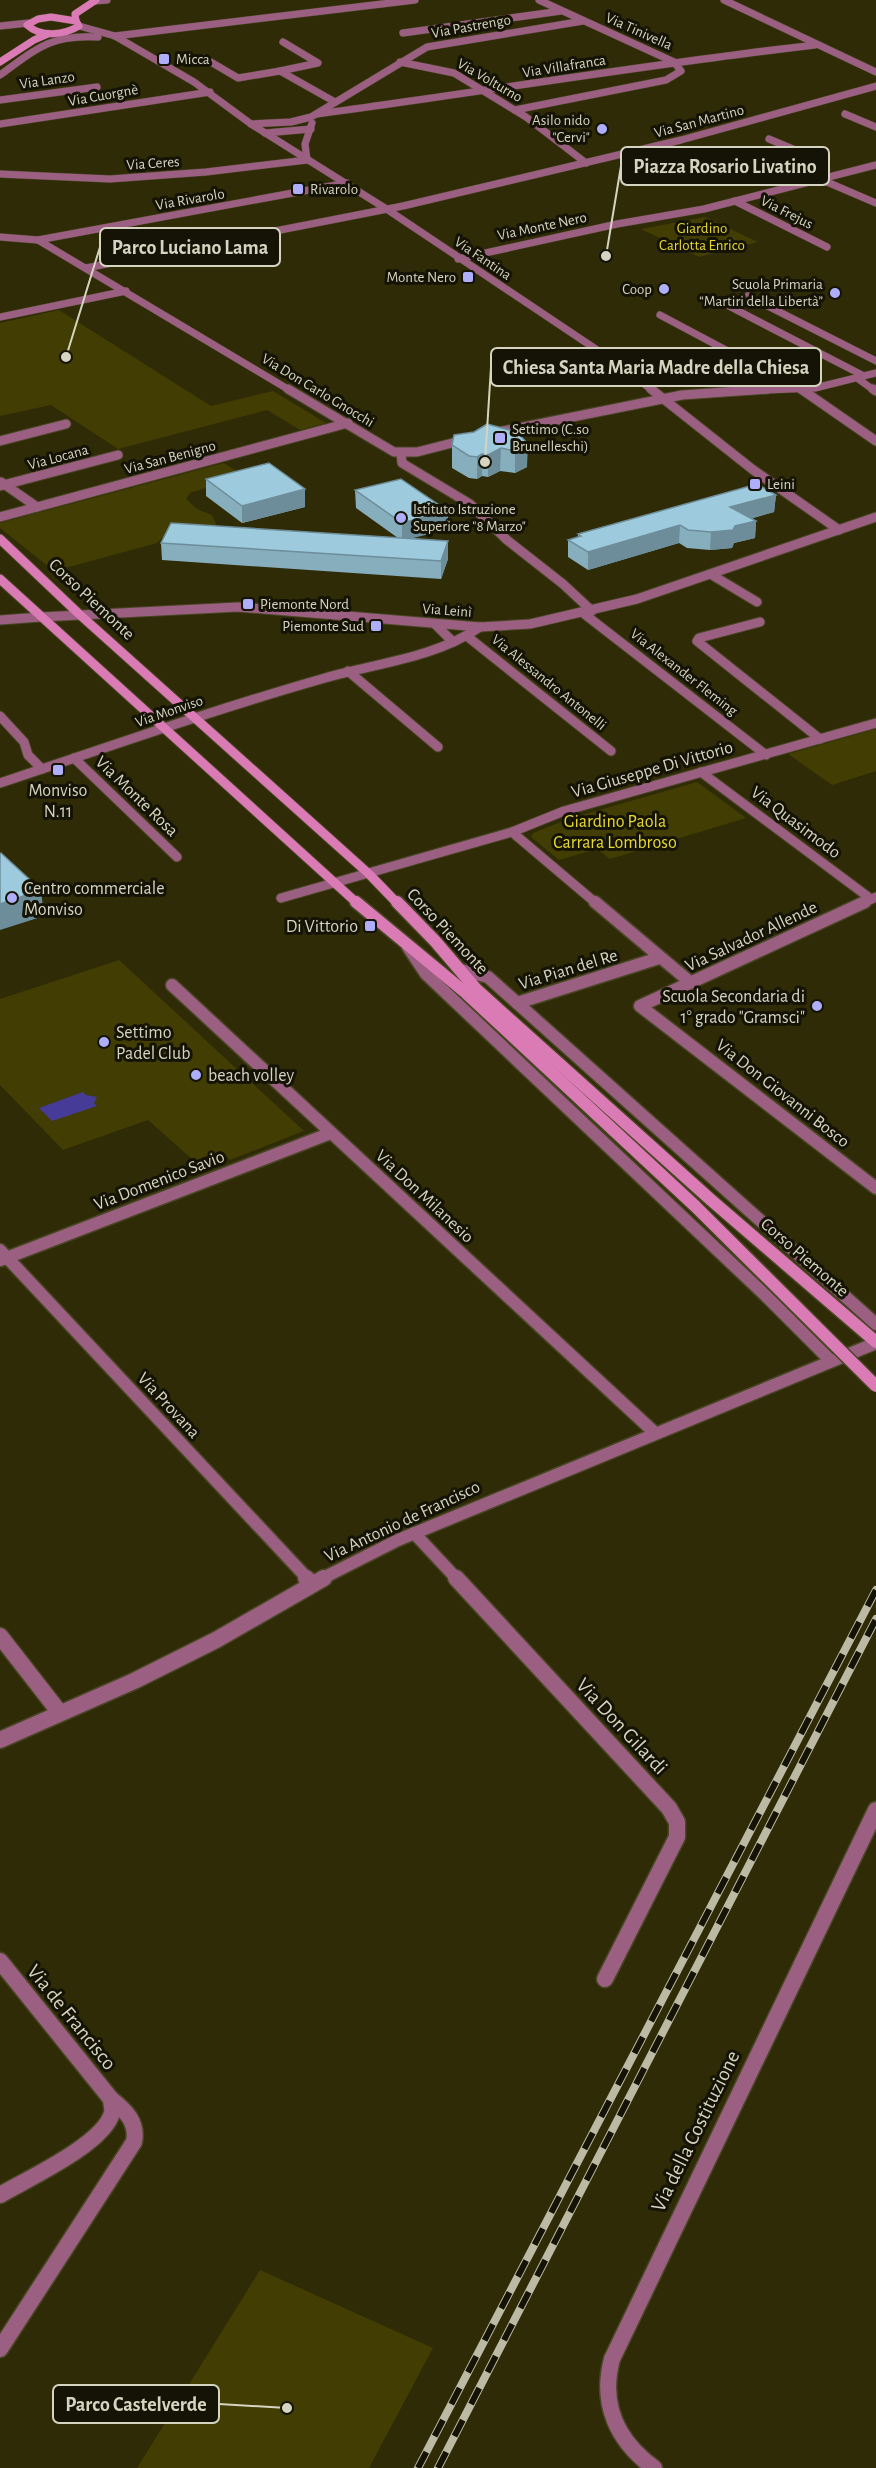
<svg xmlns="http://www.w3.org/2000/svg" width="876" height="2468" font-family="'Alegreya Sans',sans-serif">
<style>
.green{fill:#423d03}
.water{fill:#463b96}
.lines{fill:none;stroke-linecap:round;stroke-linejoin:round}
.minor-far3-casing{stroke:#494624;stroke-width:8}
.minor-far2-casing{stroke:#494624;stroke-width:11}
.minor-far1-casing{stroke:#494624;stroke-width:15}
.minor-casing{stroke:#494624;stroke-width:19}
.tertiary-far1-casing{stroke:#494624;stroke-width:8}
.tertiary-casing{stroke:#494624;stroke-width:11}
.secondary-far2-casing{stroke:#494624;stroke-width:8}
.secondary-far1-casing{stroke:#494624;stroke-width:11}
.secondary-casing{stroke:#494624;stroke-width:15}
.minor-far3{stroke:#9b5f82;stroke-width:7}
.minor-far2{stroke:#9b5f82;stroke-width:9}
.minor-far1{stroke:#9b5f82;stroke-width:12}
.minor{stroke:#9b5f82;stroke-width:16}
.tertiary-far1{stroke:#9b5f82;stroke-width:7}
.tertiary{stroke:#9b5f82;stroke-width:9}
.secondary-far2{stroke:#db7bb5;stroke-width:7}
.secondary-far1{stroke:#db7bb5;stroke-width:9}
.secondary{stroke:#db7bb5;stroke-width:12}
.rail-casing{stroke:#bcbaa4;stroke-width:8}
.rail{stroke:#141305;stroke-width:6;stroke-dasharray:18;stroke-linecap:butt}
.secondary-bridge-casing{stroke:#494624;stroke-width:15;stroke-linecap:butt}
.secondary-bridge{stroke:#db7bb5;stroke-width:12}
.wall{fill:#87aebd}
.shaded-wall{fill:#6e8d9a}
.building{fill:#9dcadc;stroke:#6e8d9a;stroke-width:1.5}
.poi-dot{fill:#afaefa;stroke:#141305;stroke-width:2}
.labels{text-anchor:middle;stroke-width:6;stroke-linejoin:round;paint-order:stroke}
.far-street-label{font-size:15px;fill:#d5d4c0;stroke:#141305}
.far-poi-label{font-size:15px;fill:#d5d4c0;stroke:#141305;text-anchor:start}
.far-park-label{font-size:15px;fill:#e8d92f;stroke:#141305}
.street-label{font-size:18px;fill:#d5d4c0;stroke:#141305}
.poi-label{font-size:18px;fill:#d5d4c0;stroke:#141305;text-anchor:start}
.park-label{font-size:18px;fill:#e8d92f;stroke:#141305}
.near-street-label{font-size:21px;fill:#d5d4c0;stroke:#141305}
.leader{fill:none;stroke:#d5d4c0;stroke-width:2}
.callout-dot{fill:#d5d4c0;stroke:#141305;stroke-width:2}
.callout{fill:#141305;stroke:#d5d4c0;stroke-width:2}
.callout-label{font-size:20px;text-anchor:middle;font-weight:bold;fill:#d5d4c0}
</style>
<rect width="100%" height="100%" fill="#2e2b06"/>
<g class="green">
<polygon points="705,217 758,242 699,257 641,229"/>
<polygon points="59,310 211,406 273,391 326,423 300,430 267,410 118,449 51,405 0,416 0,323"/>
<path d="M 224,463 L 244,476 L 190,493 L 186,499 L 197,509 L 212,515 L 216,524 L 211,533 C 191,531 172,527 157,543 L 54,571 L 0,528 L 0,523 Z"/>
<polygon points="876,729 876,771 832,785 788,754"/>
<polygon points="697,782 746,818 610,859 597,849 559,860 531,837 533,833 571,818"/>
<polygon points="119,960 304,1131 230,1160 221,1151 194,1161 148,1120 63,1150 0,1085 0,999"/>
<polygon points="260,2270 433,2348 369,2468 137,2468"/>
</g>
<polygon class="water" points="83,1092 86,1095 97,1097 94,1103 97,1106 52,1121 39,1108"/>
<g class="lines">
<defs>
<g id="minor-far3">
<polyline points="95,1 107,0"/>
<polyline points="0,26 29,23"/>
<polyline points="79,26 115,36 194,82 251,124 388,210 627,370 653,391"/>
<polyline points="403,33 561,11"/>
<polyline points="115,36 415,0"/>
<polyline points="283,42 318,63 280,71 335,102"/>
<polyline points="204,58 238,78 280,71"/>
<polyline points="400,62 454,73 526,117 586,163"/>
<path d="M 0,75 C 36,49 51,34 98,37"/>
<polyline points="0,100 97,87"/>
<polyline points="515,110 666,80 681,71 674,62 539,0"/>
<path d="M 317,114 C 483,92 648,64 815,45"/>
<polyline points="845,114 876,127"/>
<polyline points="0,124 210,92"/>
<polyline points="251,124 291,122 311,117 427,47 583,21"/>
<polyline points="265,133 311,129"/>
<polyline points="769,139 824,162"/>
<polyline points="307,160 305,144 312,123"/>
<polyline points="0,174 110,179 206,172 307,160"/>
<polyline points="820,179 876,203"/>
<polyline points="697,181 740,170 826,163"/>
<polyline points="735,201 827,247"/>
<polyline points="0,237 38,240 291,391"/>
<polyline points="38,240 347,183"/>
<polyline points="458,259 617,224 704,209 876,165"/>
<polyline points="86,268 403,206 681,140 876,86"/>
<polyline points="748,296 876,361"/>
<polyline points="723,303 864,376"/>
<polyline points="660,315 803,391"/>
<polyline points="0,317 126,291"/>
<polyline points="857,378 875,391"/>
<polyline points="746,391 815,388 876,373"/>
</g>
<g id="minor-far2">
<polyline points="288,389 394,452 417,452 468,439"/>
<polyline points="651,389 752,469 839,530"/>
<polyline points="801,389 876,441"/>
<polyline points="873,389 876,391"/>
<polyline points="493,433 682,395 768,389"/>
<polyline points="0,441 66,424"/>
<polyline points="401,453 402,463 470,504 507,540 563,584 592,611"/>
<polyline points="1,482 37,507"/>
<polyline points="0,486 118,455"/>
<polyline points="0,517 348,423"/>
<polyline points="712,575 757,602"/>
<polyline points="583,613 766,755"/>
<polyline points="0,620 41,617"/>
<polyline points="760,622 699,638 697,641 820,739"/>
<polyline points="435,624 453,642"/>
<polyline points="468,637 611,751"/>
<polyline points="348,671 438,747"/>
<polyline points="0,716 24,742 28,755 42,769"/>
<polyline points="74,758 177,857"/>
<polyline points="701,772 871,899"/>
<path d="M 0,783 C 108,747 216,709 325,678 C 377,663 435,658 480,627"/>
<polyline points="512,832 597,904"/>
<polyline points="281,898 512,832 564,811 876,723"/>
<polyline points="861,904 876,897"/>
</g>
<g id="minor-far1">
<polyline points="595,902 690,982"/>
<polyline points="865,902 640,1006 876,1188"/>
<polyline points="408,947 426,974 765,1295 831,1361"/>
<polyline points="461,970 488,977 876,1324"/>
<polyline points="172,985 655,1433"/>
<polyline points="517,1003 659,958"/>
<polyline points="0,1250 308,1579"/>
<polyline points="1,1260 331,1133"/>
<polyline points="414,1533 457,1579"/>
<polyline points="321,1579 398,1540 876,1343"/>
</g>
<g id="minor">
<polyline points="306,1578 312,1584"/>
<polyline points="456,1578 669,1808 677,1822 677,1837 605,1979"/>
<polyline points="0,1636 60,1713"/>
<polyline points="0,1740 134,1681 216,1640 324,1578"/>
<path d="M 0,1961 L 111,2099 C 125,2110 138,2122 134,2142 L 0,2349"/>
<path d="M 0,2195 C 27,2179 104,2144 112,2113 C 113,2109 111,2103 111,2099"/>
<path d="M 654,2468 C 617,2441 600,2404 612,2359 L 876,1810"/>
</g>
<polyline id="tertiary-far1" points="724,0 876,72"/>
<polyline id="tertiary" points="41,617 238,607 480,627 530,624 637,599 876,517"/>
<g id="secondary-far2">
<path d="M 51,17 L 76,21 L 79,26 C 64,35 41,38 27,25 L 38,19 Z"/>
<polyline points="76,21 75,14 96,0"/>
<polyline points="0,62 34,40 48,34"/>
</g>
<g id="secondary-far1">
<polyline points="0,539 79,614 369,874 398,904"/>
<polyline points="0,579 358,904"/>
</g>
<g id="secondary">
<polyline points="356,902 466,993 695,1206"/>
<polyline points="397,902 435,941 476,989 711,1200 876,1342"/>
</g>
</defs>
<use href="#minor-far3" class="minor-far3-casing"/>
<use href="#minor-far2" class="minor-far2-casing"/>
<use href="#minor-far1" class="minor-far1-casing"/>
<use href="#minor" class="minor-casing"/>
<use href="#tertiary-far1" class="tertiary-far1-casing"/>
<use href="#tertiary" class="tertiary-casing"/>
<use href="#secondary-far2" class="secondary-far2-casing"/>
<use href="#secondary-far1" class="secondary-far1-casing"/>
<use href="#secondary" class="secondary-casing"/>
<use href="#minor-far3" class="minor-far3"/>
<use href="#minor-far2" class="minor-far2"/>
<use href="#minor-far1" class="minor-far1"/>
<use href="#minor" class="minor"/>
<use href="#tertiary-far1" class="tertiary-far1"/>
<use href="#tertiary" class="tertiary"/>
<use href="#secondary-far2" class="secondary-far2"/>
<use href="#secondary-far1" class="secondary-far1"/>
<use href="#secondary" class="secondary"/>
<defs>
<g id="rail">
<polyline points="418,2468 876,1590"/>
<polyline points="438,2468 876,1619"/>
</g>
</defs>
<use href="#rail" class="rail-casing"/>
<use href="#rail" class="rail"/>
<defs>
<polyline id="secondary-bridge" points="695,1206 876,1386"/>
</defs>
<use href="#secondary-bridge" class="secondary-bridge-casing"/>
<use href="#secondary-bridge" class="secondary-bridge"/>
</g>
<g class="wall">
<polygon points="517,432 527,467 515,473 500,471 488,477 482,476 477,479 469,478 452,468 452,445"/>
<polygon points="206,479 305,489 305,507 242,523 206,496"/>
<polygon points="355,490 448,511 448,529 410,538 448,541 448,559 441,579 162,560 161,543 398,538 356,508"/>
<polygon points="776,495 774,512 752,518 756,521 755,538 734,543 732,548 710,550 687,548 679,543 588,570 568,557 568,540 578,537 578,534"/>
</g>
<g class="shaded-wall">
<polygon points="528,444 527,467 515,473 515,451"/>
<polygon points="501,448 500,471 488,477 488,455"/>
<polygon points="482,454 482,476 477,479 477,457"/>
<polygon points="305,489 305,507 242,523 242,506"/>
<polygon points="776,495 774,512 729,525 730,507"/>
<polygon points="448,511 448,529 402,541 402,523"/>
<polygon points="756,521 755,538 734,543 732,548 710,550 711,532"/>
<polygon points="680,525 679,543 588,570 588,552"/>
<polygon points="448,541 448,559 441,579 441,561"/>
<polygon points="41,890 44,916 0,930 0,904"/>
</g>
<g class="building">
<polygon points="487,424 517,432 528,444 515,451 501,448 488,455 482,454 477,457 469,456 452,445 454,435 474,432"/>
<polygon points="269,463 305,489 242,506 206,479"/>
<polygon points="401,479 448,511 402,523 355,490"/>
<polygon points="757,484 776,495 730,507 756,521 735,526 733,530 711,532 688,530 680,525 588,552 568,540 581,536 578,534"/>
<polygon points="171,523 448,541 441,561 161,543"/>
<polygon points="1,853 41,890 0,904 0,854"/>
</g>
<g class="poi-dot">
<rect x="158" y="53" width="12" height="12" rx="3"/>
<circle cx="602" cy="129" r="6"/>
<rect x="292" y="183" width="12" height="12" rx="3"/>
<rect x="462" y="271" width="12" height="12" rx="3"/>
<circle cx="664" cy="289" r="6"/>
<circle cx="835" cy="293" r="6"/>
<rect x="494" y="432" width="12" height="12" rx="3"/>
<rect x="749" y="478" width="12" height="12" rx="3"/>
<circle cx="401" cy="518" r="6"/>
<rect x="242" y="598" width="12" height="12" rx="3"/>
<rect x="370" y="620" width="12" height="12" rx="3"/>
<rect x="52" y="764" width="12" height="12" rx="3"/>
<circle cx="12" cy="898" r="6"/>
<rect x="364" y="920" width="12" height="12" rx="3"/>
<circle cx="817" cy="1006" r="6"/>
<circle cx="104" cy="1042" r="6"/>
<circle cx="196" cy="1075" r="6"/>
</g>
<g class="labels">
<g class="far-street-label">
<text transform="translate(471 26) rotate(-10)" y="5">Via Pastrengo</text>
<text transform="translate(639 31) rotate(24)" y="5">Via Tinivella</text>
<text transform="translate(564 66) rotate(-9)" y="5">Via Villafranca</text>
<text transform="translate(47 80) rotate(-8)" y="5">Via Lanzo</text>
<text transform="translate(490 80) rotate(30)" y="5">Via Volturno</text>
<text transform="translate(103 95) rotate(-10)" y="5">Via Cuorgnè</text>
<text transform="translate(699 121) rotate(-15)" y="5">Via San Martino</text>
<text transform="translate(153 163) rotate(-4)" y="5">Via Ceres</text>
<text transform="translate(190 199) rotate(-10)" y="5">Via Rivarolo</text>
<text transform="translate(787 212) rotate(27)" y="5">Via Frejus</text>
<text transform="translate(542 226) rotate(-12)" y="5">Via Monte Nero</text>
<text transform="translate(483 258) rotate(34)" y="5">Via Fantina</text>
<text transform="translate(318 390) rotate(31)" y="5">Via Don Carlo Gnocchi</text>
<text transform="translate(58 457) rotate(-15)" y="5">Via Locana</text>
<text transform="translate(170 457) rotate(-15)" y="5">Via San Benigno</text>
<text transform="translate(447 610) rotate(4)" y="5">Via Leinì</text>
<text transform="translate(684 672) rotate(38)" y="5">Via Alexander Fleming</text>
<text transform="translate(549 682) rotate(39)" y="5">Via Alessandro Antonelli</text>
<text transform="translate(169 711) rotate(-19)" y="5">Via Monviso</text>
</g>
<g class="far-poi-label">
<text x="176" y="64">Micca</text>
<text x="590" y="125" text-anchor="end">Asilo nido<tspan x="590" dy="17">"Cervi"</tspan></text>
<text x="310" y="194">Rivarolo</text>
<text x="456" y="282" text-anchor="end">Monte Nero</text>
<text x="823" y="289" text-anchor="end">Scuola Primaria<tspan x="823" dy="17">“Martiri della Libertà”</tspan></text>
<text x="652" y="294" text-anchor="end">Coop</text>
<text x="512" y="434">Settimo (C.so<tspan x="512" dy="17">Brunelleschi)</tspan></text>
<text x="767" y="489">Leini</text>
<text x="413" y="514">Istituto Istruzione<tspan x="413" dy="17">Superiore "8 Marzo"</tspan></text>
<text x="260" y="609">Piemonte Nord</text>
<text x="364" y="631" text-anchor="end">Piemonte Sud</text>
</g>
<g class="far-park-label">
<text x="702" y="233">Giardino<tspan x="702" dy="17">Carlotta Enrico</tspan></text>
</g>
<g class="street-label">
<text transform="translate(92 599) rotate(43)" y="6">Corso Piemonte</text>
<text transform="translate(652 769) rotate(-16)" y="6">Via Giuseppe Di Vittorio</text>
<text transform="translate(137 796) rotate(44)" y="6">Via Monte Rosa</text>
<text transform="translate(796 822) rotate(37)" y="6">Via Quasimodo</text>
<text transform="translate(448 931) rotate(47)" y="6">Corso Piemonte</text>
<text transform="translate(751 936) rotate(-25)" y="6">Via Salvador Allende</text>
<text transform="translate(568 969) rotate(-17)" y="6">Via Pian del Re</text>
<text transform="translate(783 1093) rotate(38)" y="6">Via Don Giovanni Bosco</text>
<text transform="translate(159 1180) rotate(-21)" y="6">Via Domenico Savio</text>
<text transform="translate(425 1196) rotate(43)" y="6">Via Don Milanesio</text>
<text transform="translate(805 1257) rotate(41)" y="6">Corso Piemonte</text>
<text transform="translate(169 1405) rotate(47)" y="6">Via Provana</text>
<text transform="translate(402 1521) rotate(-25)" y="6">Via Antonio de Francisco</text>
</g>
<g class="poi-label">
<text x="58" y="796" text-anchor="middle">Monviso<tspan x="58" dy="21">N.11</tspan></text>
<text x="24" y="894">Centro commerciale<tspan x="24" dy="21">Monviso</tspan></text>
<text x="358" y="932" text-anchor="end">Di Vittorio</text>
<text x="805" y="1002" text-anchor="end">Scuola Secondaria di<tspan x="805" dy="21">1° grado "Gramsci"</tspan></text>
<text x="116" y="1038">Settimo<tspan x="116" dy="21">Padel Club</tspan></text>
<text x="208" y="1081">beach volley</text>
</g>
<g class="park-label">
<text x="615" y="827">Giardino Paola<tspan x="615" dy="21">Carrara Lombroso</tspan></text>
</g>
<g class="near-street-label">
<text transform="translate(622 1726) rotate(47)" y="7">Via Don Gilardi</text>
<text transform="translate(72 2017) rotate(51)" y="7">Via de Francisco</text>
<text transform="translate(695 2131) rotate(-64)" y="7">Via della Costituzione</text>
</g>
</g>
<path class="leader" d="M606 256L621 166M66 357L100 247M485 462L491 367M287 2408L219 2404"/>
<g class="callout-dot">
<circle cx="606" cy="256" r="6"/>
<circle cx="66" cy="357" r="6"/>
<circle cx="485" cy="462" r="6"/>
<circle cx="287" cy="2408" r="6"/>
</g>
<g class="callout">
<rect x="621" y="147" width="208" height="38" rx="6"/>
<rect x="100" y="228" width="180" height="38" rx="6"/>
<rect x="491" y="348" width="330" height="38" rx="6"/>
<rect x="53" y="2385" width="166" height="38" rx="6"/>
</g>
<g class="callout-label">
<text x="725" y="173">Piazza Rosario Livatino</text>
<text x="190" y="254">Parco Luciano Lama</text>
<text x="656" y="374">Chiesa Santa Maria Madre della Chiesa</text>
<text x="136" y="2411">Parco Castelverde</text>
</g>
</svg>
